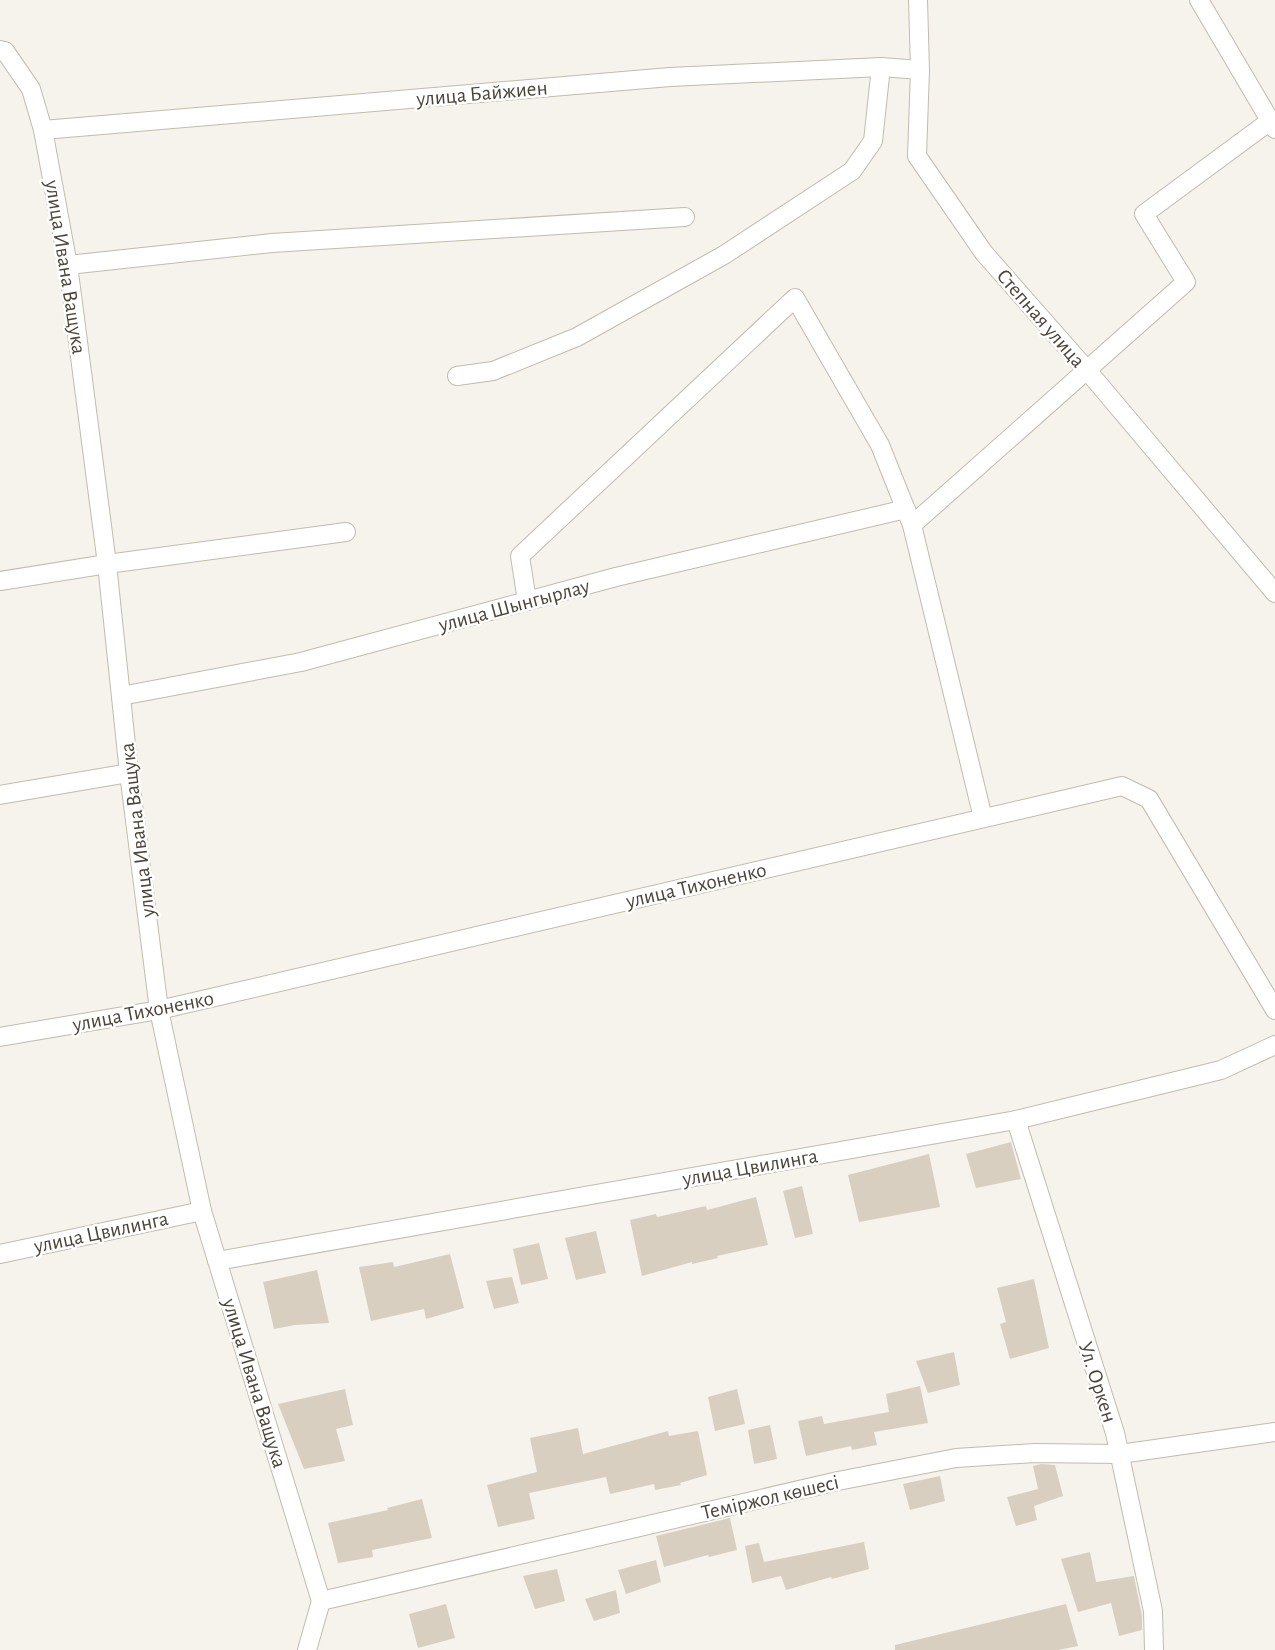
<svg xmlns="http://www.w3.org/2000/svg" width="1275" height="1650" font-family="'Alegreya Sans',sans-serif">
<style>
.building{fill:#d8cfc1}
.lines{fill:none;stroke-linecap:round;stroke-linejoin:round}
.minor-casing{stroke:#c2bbae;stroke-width:20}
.minor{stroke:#fff;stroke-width:18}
.labels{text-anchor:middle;stroke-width:5;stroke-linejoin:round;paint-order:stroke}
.street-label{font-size:21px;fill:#4b4439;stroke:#fff}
</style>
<rect width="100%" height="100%" fill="#f6f3ec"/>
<g class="building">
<polygon points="1011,1142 1021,1179 976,1188 966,1154"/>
<polygon points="929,1154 940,1207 859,1222 848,1175"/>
<polygon points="802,1186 813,1234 795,1238 783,1191"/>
<polygon points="756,1197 768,1245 717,1256 718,1258 692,1264 692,1262 642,1276 630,1220 656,1214 657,1217 706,1206 707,1210"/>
<polygon points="596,1231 606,1273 576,1280 565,1238"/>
<polygon points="539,1243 548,1279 521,1285 513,1249"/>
<polygon points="450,1254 464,1308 426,1319 424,1309 371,1321 359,1267 393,1262 394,1267"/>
<polygon points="317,1270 329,1323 295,1325 274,1329 263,1282"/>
<polygon points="512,1277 519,1303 494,1309 486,1281"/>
<polygon points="1034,1279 1049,1348 1010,1359 1000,1324 1006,1322 997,1288"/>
<polygon points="954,1352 960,1385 928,1393 916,1361"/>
<polygon points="920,1386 928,1423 874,1432 877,1445 852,1450 851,1446 806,1456 798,1421 822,1416 824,1424 889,1412 886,1394"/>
<polygon points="345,1389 353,1425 336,1429 345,1461 304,1469 278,1404"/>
<polygon points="737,1389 745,1424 715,1431 708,1397"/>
<polygon points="770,1425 777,1459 754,1464 748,1430"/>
<polygon points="578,1428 583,1454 668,1431 669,1436 698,1431 707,1475 680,1483 681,1485 655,1490 654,1484 610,1494 606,1477 529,1493 535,1519 498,1527 487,1485 537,1472 530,1438"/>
<polygon points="1041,1464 1055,1465 1063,1496 1034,1506 1037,1520 1016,1526 1007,1497 1038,1489 1033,1466"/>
<polygon points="940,1476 945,1501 910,1510 903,1484"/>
<polygon points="422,1499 432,1538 372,1550 373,1557 338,1563 328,1523 388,1510 387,1508"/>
<polygon points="730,1518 737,1550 709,1557 708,1555 664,1567 656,1536"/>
<polygon points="864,1542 869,1569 832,1579 831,1577 786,1590 781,1576 752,1583 745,1546 759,1543 764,1562"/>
<polygon points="1090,1552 1096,1582 1134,1576 1142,1616 1142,1630 1119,1636 1111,1603 1078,1612 1061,1559"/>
<polygon points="656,1560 661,1582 626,1594 618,1570"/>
<polygon points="557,1569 565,1601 535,1609 523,1576"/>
<polygon points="616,1590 620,1613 594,1621 585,1599"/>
<polygon points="446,1604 455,1638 418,1648 409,1614"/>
<polygon points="1066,1604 1078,1646 1058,1650 895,1650 895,1645"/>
</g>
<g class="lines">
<defs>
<g id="minor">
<polyline points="918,0 920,70 917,156 984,253 1086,369 1275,593"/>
<polyline points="1199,0 1275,129"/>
<polyline points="0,50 5,51 31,89 43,130 68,265 107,564 129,773 159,1010 202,1211 321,1601"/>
<polyline points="43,130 670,77 881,67 920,70"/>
<polyline points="68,265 272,243 685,217"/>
<polyline points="457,376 493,371 577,337 724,255 852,171 873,141 881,67"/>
<polyline points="912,525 1186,282 1144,214 1270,121"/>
<polyline points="0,581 107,564 346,532"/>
<polyline points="527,601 520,556 795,298 880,445 912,525 983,818"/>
<polyline points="121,696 301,662 616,577 906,509"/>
<polyline points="0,795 129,773"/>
<polyline points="0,1037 159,1010 1122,786 1149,799 1275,1010"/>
<polyline points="1016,1120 1115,1433 1153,1611 1154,1650"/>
<polyline points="0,1254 202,1211"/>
<polyline points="217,1261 1016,1120 1221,1070 1275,1045"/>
<polyline points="321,1601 838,1481 956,1458 1035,1453 1120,1454 1275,1432"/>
<polyline points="307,1650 321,1601"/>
</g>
</defs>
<use href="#minor" class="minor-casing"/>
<use href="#minor" class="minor"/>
</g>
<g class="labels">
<g class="street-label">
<text transform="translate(482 93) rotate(-5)" y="7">улица Байжиен</text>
<text transform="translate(66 267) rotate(81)" y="7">улица Ивана Ващука</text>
<text transform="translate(1041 318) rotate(49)" y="7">Степная улица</text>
<text transform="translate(514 605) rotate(-15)" y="7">улица Шынгырлау</text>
<text transform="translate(137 830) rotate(-97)" y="7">улица Ивана Ващука</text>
<text transform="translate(696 885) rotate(-13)" y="7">улица Тихоненко</text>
<text transform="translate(143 1011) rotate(-11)" y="7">улица Тихоненко</text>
<text transform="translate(750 1167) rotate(-10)" y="7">улица Цвилинга</text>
<text transform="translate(101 1232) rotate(-12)" y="7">улица Цвилинга</text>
<text transform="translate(1098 1382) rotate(72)" y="7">Ул. Оркен</text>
<text transform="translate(255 1383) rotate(73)" y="7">улица Ивана Ващука</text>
<text transform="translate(770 1497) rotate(-13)" y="7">Теміржол көшесі</text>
</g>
</g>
</svg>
